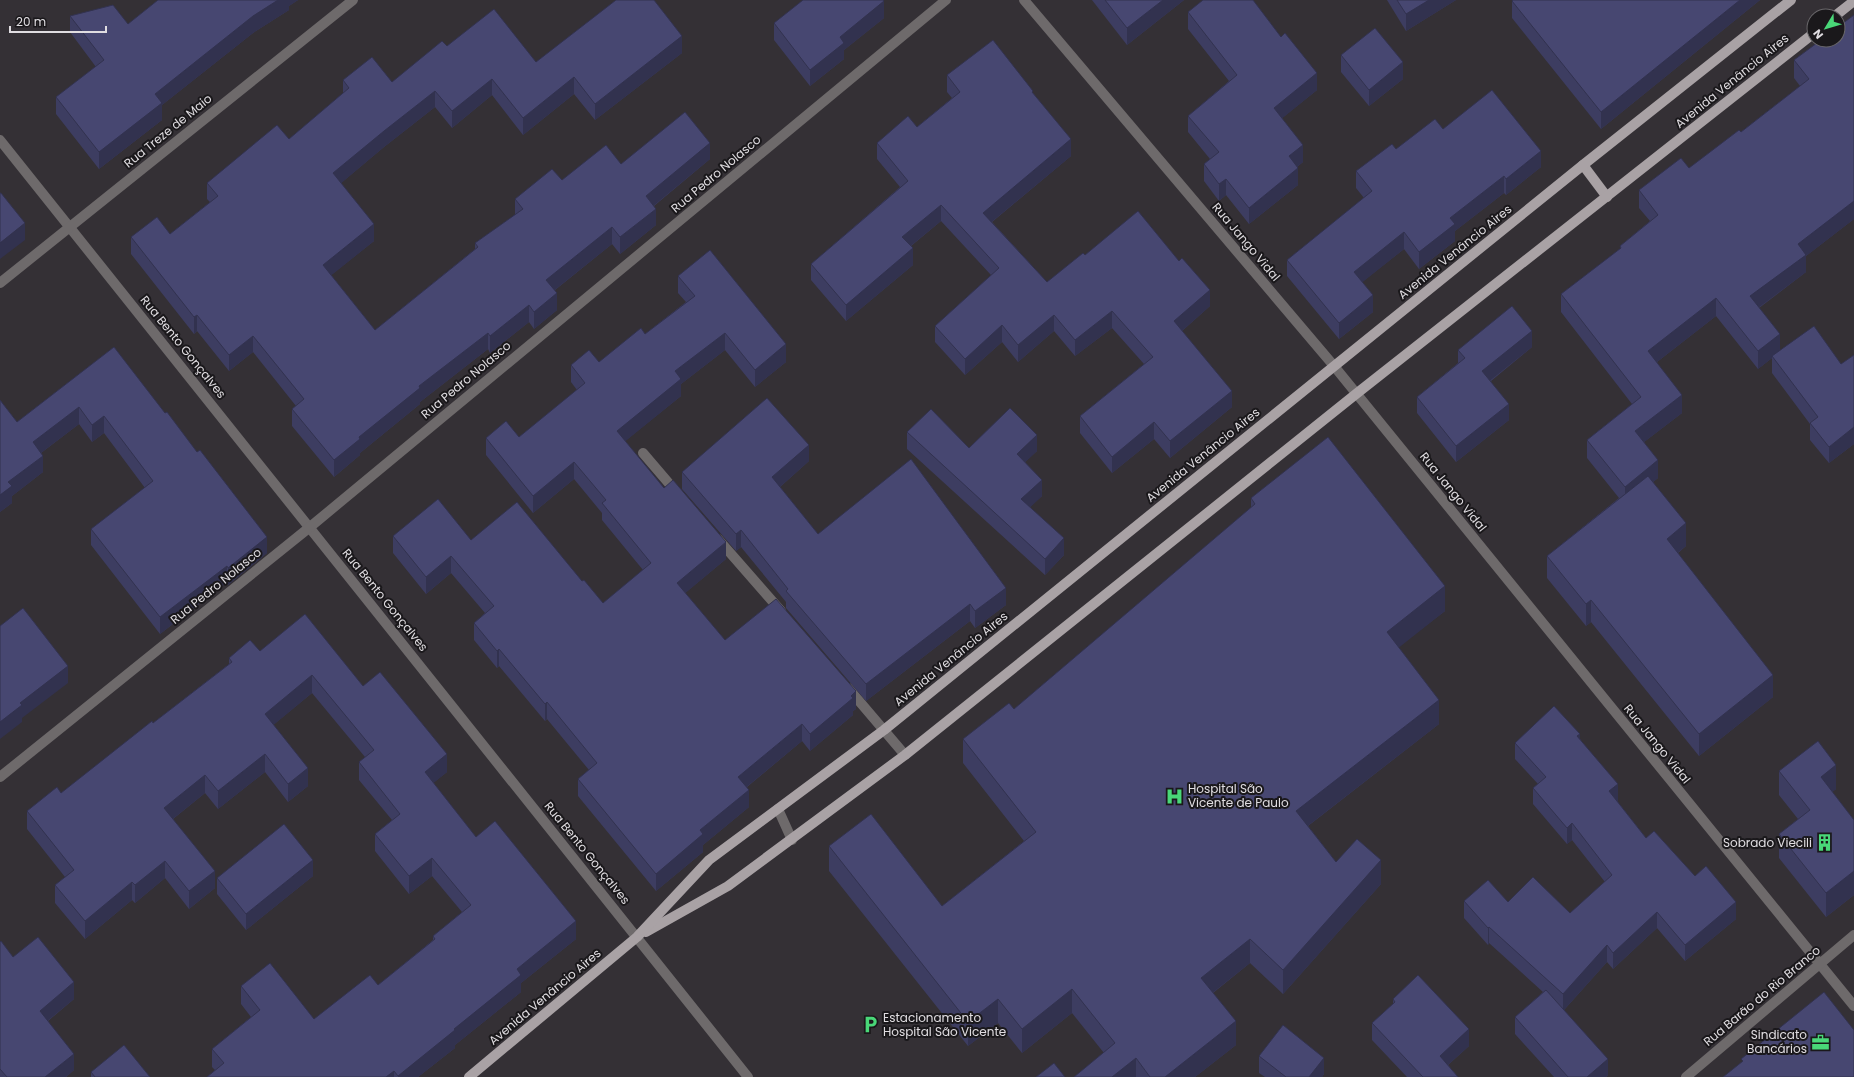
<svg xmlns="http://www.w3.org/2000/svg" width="1854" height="1077" font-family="Poppins,sans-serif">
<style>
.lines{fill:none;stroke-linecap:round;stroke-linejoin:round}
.minor{stroke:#6e6a6b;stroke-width:10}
.major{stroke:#a9a2a5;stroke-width:10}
.wall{fill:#3d3d61}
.shaded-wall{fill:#32324f}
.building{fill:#474771;stroke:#32324f}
.labels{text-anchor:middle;stroke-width:4;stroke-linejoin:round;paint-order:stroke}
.street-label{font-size:12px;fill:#e0dde1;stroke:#1a181b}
.poi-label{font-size:12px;fill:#e0dde1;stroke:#1a181b;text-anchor:start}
</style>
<rect width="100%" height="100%" fill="#343035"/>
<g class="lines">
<g class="minor">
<polyline points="1024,0 1334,366 1854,1006"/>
<polyline points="0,140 748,1077"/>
<polyline points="0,283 353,0"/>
<polyline points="643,453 678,494"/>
<polyline points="718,539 781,611"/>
<polyline points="848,688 905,755"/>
<polyline points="0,777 310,527 946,0"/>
<polyline points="778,809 792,840"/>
<polyline points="1686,1077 1854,935"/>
</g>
<g class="major">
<polyline points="1835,16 1854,1"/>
<polyline points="1583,165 1607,197"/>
<polyline points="646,932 728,886 905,755 1356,394 1814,33"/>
<polyline points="469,1077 637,937 709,860 884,730 1583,165 1791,0"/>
</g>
</g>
<g class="wall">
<polygon points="158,0 298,0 289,6 289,10 253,33 162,105 162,120 99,169 56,114 56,97 96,67 70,32 70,16 128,24"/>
<polygon points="1092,0 1184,0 1127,45"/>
<polygon points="1387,0 1456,0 1406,31"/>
<polygon points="1513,0 1760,0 1601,129 1512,18 1512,1"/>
<polygon points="1188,12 1317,90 1282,118 1303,162 1297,167 1298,185 1249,224 1226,195 1219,201 1204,181 1204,164 1210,159 1188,132 1188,116 1229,81 1188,29"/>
<polygon points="1854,15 1854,219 1806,256 1806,272 1759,308 1780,351 1841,364 1854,355 1854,444 1829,463 1810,440 1810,424 1772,373 1772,358 1758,369 1716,316 1657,362 1682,413 1644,442 1658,478 1653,482 1686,546 1678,553 1773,697 1699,756 1591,622 1586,626 1547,578 1547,556 1619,498 1587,458 1587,440 1632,404 1561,312 1561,294 1620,249 1620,246 1650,221 1639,208 1639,190 1689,168 1741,132 1800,86 1794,78 1794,60"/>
<polygon points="884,18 844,50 844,59 810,86 774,40 774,23"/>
<polygon points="447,46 536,62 682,53 595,120 574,94 523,135 492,95 452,128 435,107 384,147 341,183 374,241 331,275 375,330 475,249 475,243 515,215 515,199 562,180 621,164 710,159 654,206 656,225 620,254 612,244 555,290 557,310 534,329 529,322 490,353 488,349 420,402 420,404 360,453 360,455 334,477 292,426 292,409 296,406 253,352 229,371 197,331 194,334 131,254 131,237 170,234 210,202 207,199 207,183 289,139 343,93 343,80 392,82"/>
<polygon points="1341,55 1403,79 1369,106 1341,72"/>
<polygon points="947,75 1033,94 1071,156 992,222 1047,282 1085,255 1210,306 1182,331 1232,407 1170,458 1154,439 1112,473 1080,433 1080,416 1144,364 1112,328 1075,356 1054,331 1018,362 1002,342 965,375 935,342 935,326 991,275 941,221 911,246 913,265 846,321 811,280 811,264 900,187 877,159 877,143 917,127 952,98 947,92"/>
<polygon points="1443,129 1541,167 1506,195 1504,193 1455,231 1455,241 1419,269 1404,249 1362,282 1373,312 1339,339 1287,276 1287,260 1364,198 1356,188 1356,171 1396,149"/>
<polygon points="678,276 786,362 755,387 725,350 681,384 681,396 625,441 664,488 726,559 685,593 725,640 856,709 853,711 853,715 810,751 802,741 747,787 749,807 703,845 703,852 656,891 578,796 578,779 589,770 547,719 545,721 499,666 497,668 474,640 474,623 485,613 451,573 426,594 393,553 393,536 471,540 582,581 603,603 643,570 602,520 602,513 574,479 533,513 486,455 486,438 519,437 577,390 571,382 571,365 599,362 645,334 686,302 678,293"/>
<polygon points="114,347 267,553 228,585 227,582 160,634 91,545 91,529 145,488 104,433 92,442 79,424 41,453 43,472 12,496 12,503 0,512 0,400 17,422"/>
<polygon points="1532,347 1491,381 1509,420 1456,462 1417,413 1417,397 1458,363 1458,350"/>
<polygon points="907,432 969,448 1037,451 1025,462 1042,496 1030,507 1064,555 1045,575 907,449"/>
<polygon points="809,461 780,487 818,534 1006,605 975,628 970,621 866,701 786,608 786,602 741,547 736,551 682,489 682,472"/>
<polygon points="1251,498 1445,611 1398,647 1439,724 1308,826 1336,862 1381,884 1283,994 1250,963 1213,993 1236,1045 1195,1077 1074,1077 1104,1053 1072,1013 1022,1053 998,1023 968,1046 829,871 829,846 942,906 1024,841 963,763 963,739 1014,709 1251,508"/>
<polygon points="260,651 363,686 447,772 433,783 476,837 576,939 521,983 521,992 455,1045 455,1048 418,1077 207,1077 215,1070 212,1067 212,1049 251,1017 241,1004 241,986 314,1019 378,985 433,940 433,936 462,912 432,876 409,894 375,851 375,834 392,820 359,780 359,762 365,757 312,693 273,725 308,786 288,802 265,772 218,809 205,793 173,819 215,888 189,909 165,878 135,903 132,900 85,939 55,903 55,885 65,877 27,829 27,811 61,793 153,723 229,664 229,658"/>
<polygon points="1580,739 1618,801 1617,801 1646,838 1736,919 1685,961 1657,928 1613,969 1607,962 1564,1010 1608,1075 1606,1077 1554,1077 1515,1034 1515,1017 1543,992 1489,943 1488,945 1464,918 1464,901 1508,902 1570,913 1605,882 1572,840 1567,844 1533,804 1533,788 1538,784 1515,759 1515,743"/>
<polygon points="1779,771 1836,789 1832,792 1854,820 1854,895 1826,917 1779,858 1779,834 1798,819 1779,795"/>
<polygon points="313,876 246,930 217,894 217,878"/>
<polygon points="0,942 13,957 74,999 48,1021 74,1070 66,1077 0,1077"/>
<polygon points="1393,999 1469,1046 1448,1065 1458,1077 1407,1077 1372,1040 1372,1023 1393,1004"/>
<polygon points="1259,1056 1324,1074 1322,1077 1265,1077 1259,1073"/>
<polygon points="91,1072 150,1077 91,1077"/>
</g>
<g class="shaded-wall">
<polygon points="278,0 298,0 289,6 289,10 253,33 162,105 162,120 99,169 99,152 155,94 253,16"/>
<polygon points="1163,0 1184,0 1127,45 1127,28"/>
<polygon points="1429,0 1456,0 1406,31 1406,14"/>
<polygon points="1740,0 1760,0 1601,129 1601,112"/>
<polygon points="884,1 884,18 844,50 844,59 810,86 810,70 840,37"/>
<polygon points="682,36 682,53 595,120 595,104"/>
<polygon points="1403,62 1403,79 1369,106 1369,90"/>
<polygon points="1317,73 1317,90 1274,125 1274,108"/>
<polygon points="574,77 574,94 523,135 523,118"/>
<polygon points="492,79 492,95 452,128 452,111"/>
<polygon points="435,91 435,107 384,147 333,190 333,173 384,131"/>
<polygon points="1071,139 1071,156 983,229 983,213"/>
<polygon points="710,143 710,159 646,212 646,196"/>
<polygon points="1303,145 1303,162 1289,173 1289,156"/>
<polygon points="1541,151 1541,167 1506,195 1506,179"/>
<polygon points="1298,168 1298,185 1249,224 1249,208"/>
<polygon points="1504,176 1504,193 1455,231 1455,241 1419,269 1419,252 1450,218"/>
<polygon points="1226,179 1226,195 1219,201 1219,184"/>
<polygon points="1854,201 1854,219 1806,256 1806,272 1750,314 1750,296 1798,244"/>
<polygon points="941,205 941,221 902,253 902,237"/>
<polygon points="656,209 656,225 620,254 620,237"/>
<polygon points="25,223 25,240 0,259 0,243"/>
<polygon points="374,224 374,241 323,282 323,265"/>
<polygon points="612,227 612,244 546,297 546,280"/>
<polygon points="1404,232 1404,249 1354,289 1354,272"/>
<polygon points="913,248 913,265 846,321 846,305"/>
<polygon points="1210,290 1210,306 1174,338 1174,321"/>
<polygon points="557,293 557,310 534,329 534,312"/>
<polygon points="1373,295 1373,312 1339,339 1339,323"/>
<polygon points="1716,298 1716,316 1648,369 1648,351"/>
<polygon points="529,305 529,322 490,353 490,336"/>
<polygon points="1112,311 1112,328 1075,356 1075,340"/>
<polygon points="197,315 197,331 194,334 194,317"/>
<polygon points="1054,315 1054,331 1018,362 1018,345"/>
<polygon points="1002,325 1002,342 965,375 965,359"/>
<polygon points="1532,331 1532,347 1482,387 1482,371"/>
<polygon points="488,333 488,349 420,402 420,404 360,453 360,455 334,477 334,460 359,437 419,386"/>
<polygon points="725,333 725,350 681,384 681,396 617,448 617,431 675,371"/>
<polygon points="1780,334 1780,352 1772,356 1772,358 1758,369 1758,351"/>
<polygon points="253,336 253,352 229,371 229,355"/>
<polygon points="786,344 786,362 755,387 755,370"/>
<polygon points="1232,391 1232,407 1170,458 1170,441"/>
<polygon points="1682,395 1682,413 1635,449 1635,431"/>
<polygon points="1509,404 1509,420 1456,462 1456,446"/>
<polygon points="79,407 79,424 33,459 33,442"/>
<polygon points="104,416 104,433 92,442 92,425"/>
<polygon points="1154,422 1154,439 1112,473 1112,457"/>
<polygon points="1854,427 1854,444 1829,463 1829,447"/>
<polygon points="1037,435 1037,451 1017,470 1017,454"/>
<polygon points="809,445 809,461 772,494 772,477"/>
<polygon points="43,456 43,472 12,496 12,503 0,512 0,495 8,482"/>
<polygon points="1658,460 1658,478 1625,505 1625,487"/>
<polygon points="574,462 574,479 533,513 533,496"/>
<polygon points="1042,480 1042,496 1021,516 1021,499"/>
<polygon points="1686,523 1686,546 1667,561 1667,539"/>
<polygon points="741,530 741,547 736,551 736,534"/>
<polygon points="267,537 267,553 228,585 228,568"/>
<polygon points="1064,538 1064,555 1045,575 1045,559"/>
<polygon points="726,542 726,559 677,600 677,583"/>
<polygon points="451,556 451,573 426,594 426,577"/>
<polygon points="227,566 227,582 160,634 160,617"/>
<polygon points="1445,586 1445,611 1387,657 1387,632"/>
<polygon points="1006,588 1006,605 975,628 975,611"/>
<polygon points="1591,600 1591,622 1586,626 1586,604"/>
<polygon points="970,604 970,621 866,701 866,684"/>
<polygon points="499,649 499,666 497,668 497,651"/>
<polygon points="68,666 68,683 22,718 22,722 0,739 0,722 20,703"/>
<polygon points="312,675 312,693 265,732 265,714"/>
<polygon points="1773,675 1773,697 1699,756 1699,734"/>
<polygon points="856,691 856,709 853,711 853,715 810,751 810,734 851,696"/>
<polygon points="1439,700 1439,724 1296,835 1296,811"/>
<polygon points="547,702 547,719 545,721 545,704"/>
<polygon points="802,724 802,741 738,794 738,777"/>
<polygon points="1580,734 1580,750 1577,736"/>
<polygon points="265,754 265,772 218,809 218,791"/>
<polygon points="447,754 447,772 425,790 425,772"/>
<polygon points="1836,765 1836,789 1821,801 1821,777"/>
<polygon points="308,768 308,786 288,802 288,784"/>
<polygon points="205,775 205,793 164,826 164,808"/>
<polygon points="1618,784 1618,801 1609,808 1609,791"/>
<polygon points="749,790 749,807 703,845 703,852 656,891 656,874 700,830"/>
<polygon points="1572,823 1572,840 1567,844 1567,828"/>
<polygon points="432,858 432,876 409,894 409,876"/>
<polygon points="313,860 313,876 246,930 246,914"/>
<polygon points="1381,860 1381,884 1283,994 1283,970"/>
<polygon points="165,861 165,878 135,903 135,885"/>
<polygon points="215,871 215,888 189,909 189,891"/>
<polygon points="1854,871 1854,895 1826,917 1826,893"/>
<polygon points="132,882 132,900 85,939 85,921"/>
<polygon points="1736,902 1736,919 1685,961 1685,945"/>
<polygon points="1657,912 1657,928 1613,969 1613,953"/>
<polygon points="576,921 576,939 521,983 521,992 455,1045 455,1048 418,1077 398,1077 398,1076 454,1029 517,969"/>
<polygon points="1489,927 1489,943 1488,945 1488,928"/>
<polygon points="1250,939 1250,963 1201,1002 1201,978"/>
<polygon points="1607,945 1607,962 1563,1011 1563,994"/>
<polygon points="74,982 74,999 40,1027 40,1011"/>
<polygon points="1072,989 1072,1013 1022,1053 1022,1029"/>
<polygon points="998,999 998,1023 968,1046 968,1022"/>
<polygon points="1236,1021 1236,1045 1195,1077 1165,1077"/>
<polygon points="1469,1029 1469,1046 1440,1072 1440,1056"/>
<polygon points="74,1054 74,1070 66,1077 45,1077"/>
<polygon points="1136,1058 1136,1077 1112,1077"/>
<polygon points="1324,1058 1324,1074 1322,1077 1309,1077"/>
<polygon points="1608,1059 1608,1075 1606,1077 1587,1077"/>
<polygon points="394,1071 394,1077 386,1077"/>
</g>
<g class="building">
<polygon points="158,0 278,0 253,16 155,94 162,103 99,152 56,97 104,60 70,16 113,5 128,24"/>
<polygon points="616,0 654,0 682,36 595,104 574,77 523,118 492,79 452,111 435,91 384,131 333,173 374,224 323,265 375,330 478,247 475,243 523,209 515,199 552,169 562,180 606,145 621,164 685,112 710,143 646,196 656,209 620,237 612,227 546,280 557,293 534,312 529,305 490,336 488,333 419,386 420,388 359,437 360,439 334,460 292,409 304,399 253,336 229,355 197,315 194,317 131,237 157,217 170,234 218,196 207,183 277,125 289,139 349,88 343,80 372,57 392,82 442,41 447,46 494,9 536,62"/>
<polygon points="803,0 883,0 884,1 840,37 844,43 810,70 774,23"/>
<polygon points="1105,0 1163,0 1127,28"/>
<polygon points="1203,0 1253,0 1281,37 1285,33 1317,73 1274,108 1303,145 1289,156 1298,168 1249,208 1226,179 1219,184 1204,164 1219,152 1188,116 1237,75 1188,12"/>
<polygon points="1397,0 1429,0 1406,14"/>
<polygon points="1513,0 1740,0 1601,112 1512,1"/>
<polygon points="1854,15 1854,201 1798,244 1806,255 1750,296 1780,334 1758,351 1716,298 1648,351 1682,395 1635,431 1658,460 1625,487 1587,440 1641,397 1561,294 1621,248 1620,246 1658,215 1639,190 1681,158 1689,168 1739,130 1741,132 1809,79 1794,60 1821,40 1838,40 1838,27"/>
<polygon points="1375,28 1403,62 1369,90 1341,55"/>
<polygon points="993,40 1033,91 1032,92 1071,139 983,213 1047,282 1083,253 1085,255 1138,211 1179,261 1182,258 1210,290 1174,321 1232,391 1170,441 1154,422 1112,457 1080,416 1153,357 1112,311 1075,340 1054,315 1018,345 1002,325 965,359 935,326 999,268 941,205 902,237 913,248 846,305 811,264 908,181 877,143 908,116 917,127 960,92 947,75"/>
<polygon points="1492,90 1541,151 1506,179 1504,176 1450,218 1455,224 1419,252 1404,232 1354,272 1373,295 1339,323 1287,260 1372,191 1356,171 1392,144 1396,149 1435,119 1443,129"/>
<polygon points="0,193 1,193 25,223 0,243"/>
<polygon points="710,250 786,344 755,370 725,333 675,371 681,379 617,431 664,488 673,480 726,542 677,583 725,640 776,599 856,691 851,696 853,698 810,734 802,724 738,777 749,790 700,830 703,834 656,874 578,779 597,763 547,702 545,704 499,649 497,651 474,623 494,606 451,556 426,577 393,536 438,499 471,540 517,502 582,581 584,580 603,603 651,563 602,503 606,500 574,462 533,496 486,438 506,421 519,437 585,383 571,365 589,350 599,362 641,328 645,334 695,296 678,276"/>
<polygon points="1512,306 1532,331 1482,371 1509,404 1456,446 1417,397 1465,358 1458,350"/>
<polygon points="1814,326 1841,364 1854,355 1854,427 1829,447 1810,423 1818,417 1772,356"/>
<polygon points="114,347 165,413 167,412 197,452 200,450 267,537 228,568 227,566 160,617 91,529 153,481 104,416 92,425 79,407 33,442 43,456 8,482 12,486 0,495 0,400 17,422"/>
<polygon points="767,398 809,445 772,477 818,534 911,459 1006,588 975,611 970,604 866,684 786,591 788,589 741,530 736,534 682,472"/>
<polygon points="1010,408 1037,435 1017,454 1042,480 1021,499 1064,538 1045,559 907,432 931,409 969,448"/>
<polygon points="1328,437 1445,586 1387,632 1439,700 1296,811 1336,862 1357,839 1381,860 1283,970 1250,939 1201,978 1236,1021 1165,1077 1150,1077 1136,1058 1112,1077 1074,1077 1115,1043 1072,989 1022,1029 998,999 968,1022 829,846 871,814 942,906 1036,832 963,739 1009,703 1014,709 1255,504 1251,498"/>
<polygon points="1648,476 1686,523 1667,539 1773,675 1699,734 1591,600 1586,604 1547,556"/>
<polygon points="23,608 68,666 20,703 22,705 0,722 0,626"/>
<polygon points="305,614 363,686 380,672 447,754 425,772 476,837 495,821 576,921 517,969 521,975 454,1029 455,1030 398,1076 394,1071 386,1077 207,1077 224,1063 212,1049 260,1010 241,986 270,963 314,1019 370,975 378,985 435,939 433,936 471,905 432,858 409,876 375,834 400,814 359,762 374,750 312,675 265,714 308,768 288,784 265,754 218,791 205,775 164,808 215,871 189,891 165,861 135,885 132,882 85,921 55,885 74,870 27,811 57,787 61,793 152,721 153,723 232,662 229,658 250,640 260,651"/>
<polygon points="1554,706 1580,734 1577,736 1618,784 1609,791 1646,838 1654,831 1695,876 1706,866 1736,902 1685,945 1657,912 1613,953 1607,945 1563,994 1489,927 1488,928 1464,901 1488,880 1508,902 1533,877 1570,913 1612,875 1572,823 1567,828 1533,788 1546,777 1515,743"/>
<polygon points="1818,741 1836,765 1821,777 1854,820 1854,871 1826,893 1779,834 1810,810 1779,771"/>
<polygon points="284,824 313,860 246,914 217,878"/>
<polygon points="38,937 74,982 40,1011 74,1054 45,1077 7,1077 0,1069 0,942 1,941 13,957"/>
<polygon points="1418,975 1469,1029 1440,1056 1458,1077 1423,1077 1372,1023 1395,1002 1393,999"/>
<polygon points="1546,990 1608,1059 1587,1077 1568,1077 1515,1017"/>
<polygon points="1824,992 1854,1030 1854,1077 1723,1077 1743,1061 1741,1059"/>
<polygon points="1283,1025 1324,1058 1309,1077 1286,1077 1259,1056"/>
<polygon points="124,1045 150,1077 95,1077 91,1072"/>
<polygon points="1054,1063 1065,1077 1036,1077"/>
</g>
<defs>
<symbol id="hospital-bare" viewBox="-9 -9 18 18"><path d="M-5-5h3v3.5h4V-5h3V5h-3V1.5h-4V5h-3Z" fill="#49d778" stroke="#1a181b" stroke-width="2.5" paint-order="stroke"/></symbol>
<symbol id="building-bare" viewBox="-9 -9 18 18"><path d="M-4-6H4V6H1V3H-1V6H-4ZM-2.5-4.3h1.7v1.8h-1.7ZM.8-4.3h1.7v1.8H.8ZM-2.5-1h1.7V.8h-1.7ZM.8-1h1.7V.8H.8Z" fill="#49d778" stroke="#1a181b" stroke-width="2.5" paint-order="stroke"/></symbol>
<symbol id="parking-bare" viewBox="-9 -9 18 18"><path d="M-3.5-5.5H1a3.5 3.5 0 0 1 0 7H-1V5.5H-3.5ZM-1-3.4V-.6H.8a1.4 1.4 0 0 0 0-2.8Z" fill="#49d778" stroke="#1a181b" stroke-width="2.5" paint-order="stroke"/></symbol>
<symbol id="office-bare" viewBox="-9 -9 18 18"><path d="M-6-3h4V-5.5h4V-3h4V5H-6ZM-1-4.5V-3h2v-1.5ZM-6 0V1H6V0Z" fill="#49d778" stroke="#1a181b" stroke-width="2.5" paint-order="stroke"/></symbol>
</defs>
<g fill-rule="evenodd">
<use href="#hospital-bare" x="1162" y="784" width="25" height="25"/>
<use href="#building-bare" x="1812" y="830" width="25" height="25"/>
<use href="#parking-bare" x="858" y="1012" width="25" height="25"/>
<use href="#office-bare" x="1808" y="1030" width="25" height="25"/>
</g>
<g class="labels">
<g class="street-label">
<text transform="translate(1732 81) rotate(-39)" y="4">Avenida Venâncio Aires</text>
<text transform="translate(168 131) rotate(-39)" y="4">Rua Treze de Maio</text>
<text transform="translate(716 174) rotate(-40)" y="4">Rua Pedro Nolasco</text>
<text transform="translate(1246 242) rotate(50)" y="4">Rua Jango Vidal</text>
<text transform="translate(1455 252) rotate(-39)" y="4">Avenida Venâncio Aires</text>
<text transform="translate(183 347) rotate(51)" y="4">Rua Bento Gonçalves</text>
<text transform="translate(466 380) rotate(-40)" y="4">Rua Pedro Nolasco</text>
<text transform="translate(1203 455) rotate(-39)" y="4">Avenida Venâncio Aires</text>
<text transform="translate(1453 492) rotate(51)" y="4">Rua Jango Vidal</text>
<text transform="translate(216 586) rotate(-39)" y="4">Rua Pedro Nolasco</text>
<text transform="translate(385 600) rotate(51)" y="4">Rua Bento Gonçalves</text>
<text transform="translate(951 659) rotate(-39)" y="4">Avenida Venâncio Aires</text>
<text transform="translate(1657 744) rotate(51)" y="4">Rua Jango Vidal</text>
<text transform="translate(587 853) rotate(51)" y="4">Rua Bento Gonçalves</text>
<text transform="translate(1762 996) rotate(-40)" y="4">Rua Barão do Rio Branco</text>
<text transform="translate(545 997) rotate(-40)" y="4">Avenida Venâncio Aires</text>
</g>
<g class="poi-label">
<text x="1188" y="793">Hospital São<tspan x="1188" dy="14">Vicente de Paulo</tspan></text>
<text x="1812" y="847" text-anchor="end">Sobrado Viecili</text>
<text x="883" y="1022">Estacionamento<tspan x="883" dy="14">Hospital São Vicente</tspan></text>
<text x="1807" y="1039" text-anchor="end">Sindicato<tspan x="1807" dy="14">Bancários</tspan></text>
</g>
</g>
<g transform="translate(1826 28) rotate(232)"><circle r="19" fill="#1a181b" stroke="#69676a"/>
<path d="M0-3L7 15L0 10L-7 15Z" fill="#49d778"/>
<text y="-6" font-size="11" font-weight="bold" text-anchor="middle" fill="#e0dde1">N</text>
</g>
<path d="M10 26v6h96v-6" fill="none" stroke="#e0dde1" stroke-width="2"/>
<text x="16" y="26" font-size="12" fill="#e0dde1" stroke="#1a181b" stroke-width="3" paint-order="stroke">20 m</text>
</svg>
